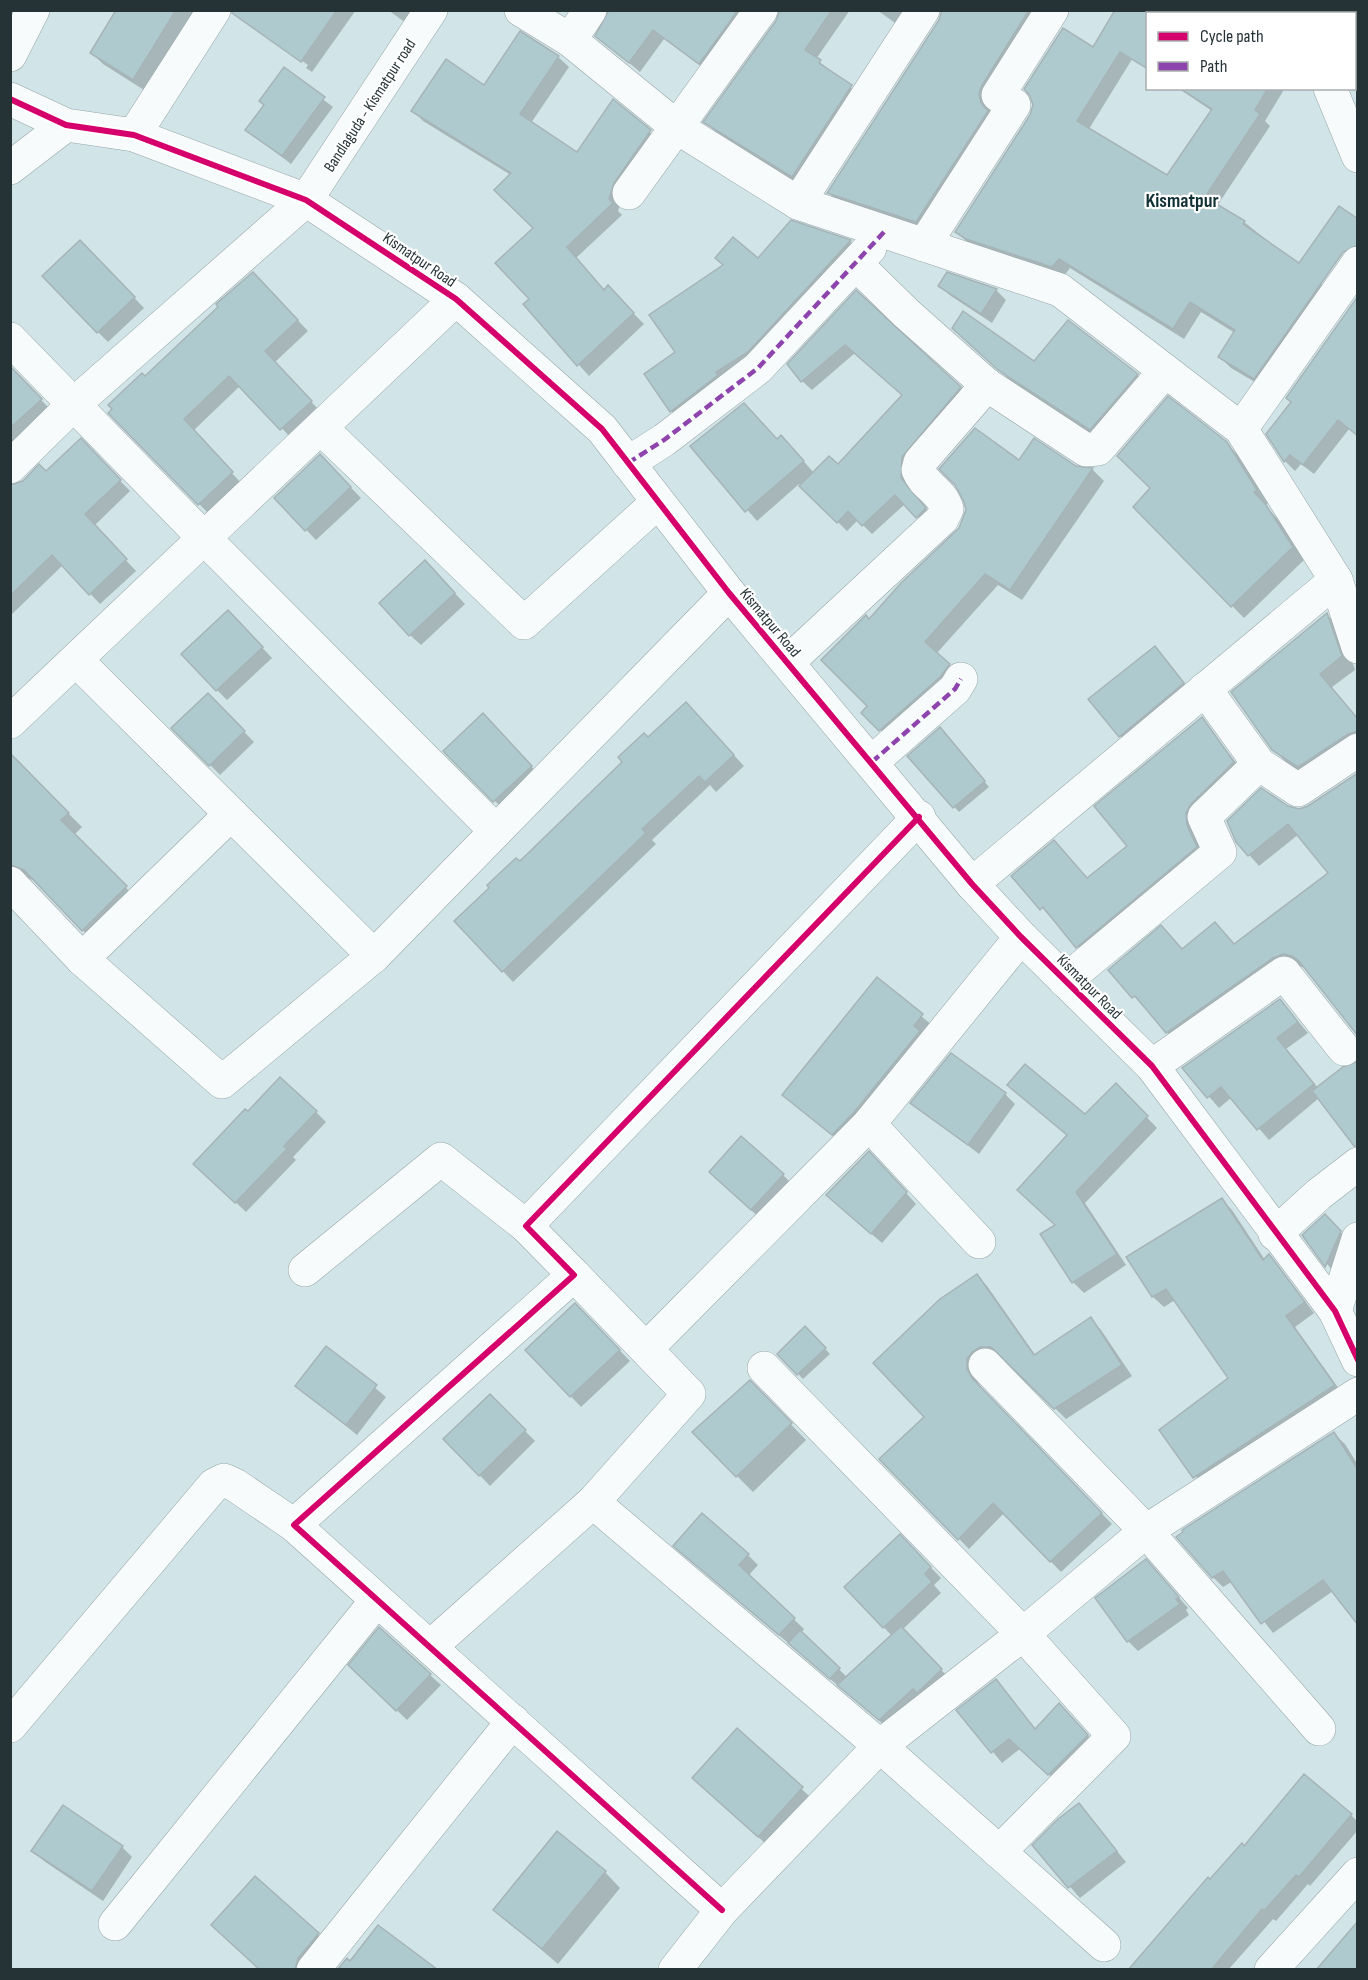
<svg xmlns="http://www.w3.org/2000/svg" width="1368" height="1980" font-family="'Sofia Sans Condensed',sans-serif">
<style>
.shadow{fill:#0003}
.building{fill:#afcacf;stroke:#a6b4b7;stroke-width:1.5}
.lines{fill:none;stroke-linecap:round;stroke-linejoin:round}
.minor-casing{stroke:#97a6a8;stroke-width:34}
.minor{stroke:#f8fbfb;stroke-width:33}
.quiet{stroke:#8e44ad;stroke-width:4.5;stroke-dasharray:9 4.5;stroke-linecap:butt}
.cycleway-casing{stroke:#fff;stroke-width:10}
.cycleway{stroke:#d6006c;stroke-width:6}
.labels{text-anchor:middle;stroke-width:4.5;stroke-linejoin:round;paint-order:stroke}
.street-label{font-size:16px;fill:#253336;stroke:#fff}
.quarter-label{font-size:20px;font-weight:bold;fill:#123136;stroke:#fff}
</style>
<rect width="100%" height="100%" fill="#d1e4e7"/>
<g class="shadow">
<polygon points="118,10 210,10 144,90 103,64 92,53"/>
<polygon points="233,10 356,10 312,72 306,68 308,65 242,19 242,21"/>
<polygon points="388,10 415,10 406,23"/>
<polygon points="610,10 756,10 710,73 664,39 640,72 597,36"/>
<polygon points="781,10 850,10 816,59 862,97 803,187 716,132 705,122 778,22"/>
<polygon points="877,10 920,10 905,30"/>
<polygon points="943,10 1048,10 989,106 992,117 927,232 839,203 829,193 940,21"/>
<polygon points="1117,10 1260,10 1258,14 1148,14 1134,56 1089,129 1168,177 1212,111 1178,88 1285,88 1265,121 1270,126 1217,206 1244,222 1323,285 1265,388 1231,368 1220,357 1235,333 1201,312 1184,339 1070,268 1063,277 967,242 957,232 1093,49"/>
<polygon points="1319,10 1358,10 1358,67 1354,65 1354,14 1319,14"/>
<polygon points="558,57 569,67 531,123 577,154 613,101 661,142 624,193 618,211 622,215 576,258 605,291 608,288 644,324 589,376 525,305 532,299 535,228 511,175 423,121 413,110 484,87"/>
<polygon points="284,70 333,107 291,164 247,130 265,105"/>
<polygon points="791,222 851,242 860,252 682,421 671,411 677,353"/>
<polygon points="91,252 144,308 108,342 98,332"/>
<polygon points="263,284 308,331 274,363 321,412 292,439 241,385 193,431 242,484 210,515 110,413 145,378"/>
<polygon points="940,286 996,290 1006,300 992,323 951,296"/>
<polygon points="856,292 969,397 911,467 910,489 934,519 926,526 905,504 872,534 858,520 847,531 799,484 757,521 692,446 777,441 792,448 814,473 838,467 904,396 855,353 812,390 802,381"/>
<polygon points="1358,299 1358,436 1349,429 1314,474 1301,464 1295,471 1285,461 1292,403"/>
<polygon points="953,328 1034,363 1137,375 1152,389 1105,444 1015,385"/>
<polygon points="10,368 51,410 10,463"/>
<polygon points="81,441 130,491 94,526 136,571 100,604 63,565 10,616 10,487 15,487 39,466 46,473"/>
<polygon points="1226,443 1239,456 1268,503 1265,506 1278,519 1304,560 1244,618 1135,507"/>
<polygon points="1019,462 1093,470 1104,481 1022,600 998,585 936,654 961,677 892,741 863,713 869,706 869,621 960,528"/>
<polygon points="330,466 361,498 316,540 276,498"/>
<polygon points="435,572 465,604 421,645 410,635"/>
<polygon points="1327,615 1340,627 1355,670 1332,687 1358,723 1358,749 1312,780 1287,763 1273,749"/>
<polygon points="238,622 272,658 227,700 217,690"/>
<polygon points="1155,648 1193,694 1130,747 1120,736"/>
<polygon points="208,695 254,742 220,775 174,728"/>
<polygon points="696,715 744,766 716,792 710,785 652,840 656,844 513,982 456,921 648,739"/>
<polygon points="1202,719 1244,773 1207,858 1087,957 1013,876 1088,880 1130,846"/>
<polygon points="493,725 541,777 505,811 445,751"/>
<polygon points="945,734 989,787 959,812 909,756"/>
<polygon points="10,755 82,827 74,835 139,901 96,944 37,882 21,875 10,885"/>
<polygon points="1358,775 1358,1033 1305,968 1292,964 1284,968 1177,1043 1110,970 1161,927 1183,951 1215,924 1235,945 1330,874 1299,834 1259,866 1237,841 1228,822 1261,790 1288,807 1299,810 1309,807"/>
<polygon points="877,979 933,1026 843,1144 795,1105"/>
<polygon points="1280,1000 1308,1033 1286,1049 1318,1088 1358,1063 1358,1147 1319,1098 1269,1140 1232,1097 1219,1108 1184,1068"/>
<polygon points="1009,1085 1085,1116 1116,1085 1157,1128 1085,1203 1126,1265 1084,1293 1073,1282 1042,1235 1056,1225 1068,1136"/>
<polygon points="1005,1094 1015,1104 979,1154 912,1103"/>
<polygon points="316,1112 326,1122 293,1157 296,1160 246,1212 195,1164 248,1113"/>
<polygon points="879,1163 916,1204 882,1243 839,1206"/>
<polygon points="783,1175 793,1185 762,1220 721,1183"/>
<polygon points="1222,1200 1232,1210 1265,1260 1269,1256 1279,1267 1314,1313 1295,1327 1344,1396 1205,1488 1161,1431 1230,1378 1175,1300 1164,1307 1153,1297 1128,1257"/>
<polygon points="1325,1216 1351,1243 1336,1275 1304,1235"/>
<polygon points="977,1276 987,1286 1036,1356 1091,1319 1101,1330 1132,1376 1066,1419 1003,1357 991,1357 977,1370 977,1381 982,1390 1112,1524 1061,1572 1004,1513 969,1549 881,1459 926,1417"/>
<polygon points="575,1305 630,1361 581,1407 527,1350"/>
<polygon points="805,1328 830,1354 803,1379 779,1354"/>
<polygon points="327,1348 386,1397 357,1435 297,1386"/>
<polygon points="750,1382 806,1440 753,1492 737,1476"/>
<polygon points="490,1396 535,1441 490,1486 445,1439"/>
<polygon points="1334,1434 1345,1444 1358,1465 1358,1623 1333,1591 1273,1633 1233,1581 1223,1587 1213,1577"/>
<polygon points="900,1536 941,1578 934,1585 941,1593 902,1630 952,1681 890,1730 686,1556 748,1555 758,1565 748,1576 804,1629 801,1633 847,1677 892,1636 846,1587"/>
<polygon points="1156,1571 1188,1608 1186,1610 1189,1615 1138,1651 1128,1641"/>
<polygon points="379,1629 441,1685 407,1720 350,1665"/>
<polygon points="996,1681 1036,1730 1070,1715 1098,1747 1060,1785 1021,1748 1002,1763 959,1710"/>
<polygon points="737,1730 818,1804 775,1852 710,1794"/>
<polygon points="1079,1805 1126,1862 1080,1898 1034,1845"/>
<polygon points="1351,1815 1358,1822 1358,1830 1310,1886 1308,1884 1276,1921 1273,1919 1228,1970 1130,1970 1245,1848"/>
<polygon points="122,1847 132,1857 103,1901 44,1861 33,1850"/>
<polygon points="605,1872 620,1888 558,1964 495,1910"/>
<polygon points="317,1934 333,1949 315,1970 261,1970"/>
</g>
<g class="building">
<polygon points="116,10 176,10 133,80 90,53"/>
<polygon points="233,10 337,10 301,62 232,13"/>
<polygon points="609,10 732,10 736,13 699,64 653,30 629,63 595,36"/>
<polygon points="780,10 832,10 805,50 821,60 819,63 852,85 792,177 703,122 776,21"/>
<polygon points="942,10 1029,10 982,85 979,94 981,103 988,111 916,222 827,193 939,20"/>
<polygon points="1115,10 1148,10 1148,69 1120,52 1077,121 1167,175 1212,109 1179,88 1268,88 1255,110 1260,114 1205,197 1245,221 1243,224 1299,263 1339,206 1358,219 1358,245 1343,252 1254,379 1218,357 1235,330 1190,302 1173,329 1059,259 1052,267 966,239 955,232 1030,115 1033,105 1030,96 1024,89 1063,28 1093,47"/>
<polygon points="520,31 559,56 520,114 577,152 613,99 651,130 614,183 609,199 613,203 567,247 604,290 608,285 634,313 577,366 523,304 529,299 495,263 533,228 494,190 511,173 411,111 446,59 484,85"/>
<polygon points="284,67 325,97 282,156 245,130 264,105 259,101"/>
<polygon points="791,220 851,240 748,352 716,372 718,375 670,412 644,374 675,352 649,315 723,265 715,258 733,237 758,258"/>
<polygon points="80,240 135,297 97,333 42,276"/>
<polygon points="253,272 298,320 265,351 312,401 280,430 229,376 184,419 233,472 198,505 108,413 112,409 108,405 142,373 145,376 218,307 216,304"/>
<polygon points="947,272 997,289 981,314 938,286"/>
<polygon points="856,290 961,387 902,457 901,478 926,508 916,518 895,495 862,526 848,511 837,523 799,486 829,456 838,464 902,395 845,345 801,382 787,364"/>
<polygon points="1358,296 1358,436 1338,420 1303,465 1290,455 1284,462 1266,434 1291,402 1286,398"/>
<polygon points="963,311 1034,361 1068,320 1138,374 1090,430 998,370 952,328"/>
<polygon points="10,366 42,399 10,428"/>
<polygon points="1168,396 1227,442 1257,490 1254,492 1266,505 1293,547 1231,607 1133,507 1150,488 1117,456"/>
<polygon points="744,403 777,439 781,435 804,461 745,512 690,446"/>
<polygon points="975,428 1019,460 1034,438 1076,466 1093,468 1010,590 985,574 925,642 950,664 940,677 879,731 861,713 867,706 821,660 866,615 869,619 901,583 959,528 966,510 964,502 955,485 939,469"/>
<polygon points="81,438 121,480 85,514 127,559 89,595 52,555 10,596 10,485 23,481 39,464 46,471"/>
<polygon points="320,454 351,487 305,531 274,498"/>
<polygon points="425,560 455,593 409,636 379,603"/>
<polygon points="228,610 263,647 216,691 181,654"/>
<polygon points="1327,613 1342,656 1320,674 1358,719 1358,731 1348,734 1298,767 1272,750 1231,692"/>
<polygon points="1155,646 1184,683 1119,737 1088,699"/>
<polygon points="208,693 245,731 209,766 171,728"/>
<polygon points="686,702 734,755 705,782 699,776 642,829 646,833 502,972 454,921 489,888 487,885 516,858 520,861 622,762 618,757 644,733 648,737"/>
<polygon points="483,713 532,766 493,802 443,751"/>
<polygon points="1202,717 1234,762 1191,804 1186,813 1187,825 1197,847 1076,948 1043,907 1040,910 1011,876 1054,840 1087,878 1127,846 1094,806"/>
<polygon points="940,727 985,781 953,808 907,756"/>
<polygon points="10,753 69,813 61,820 127,886 82,931 24,870 10,865"/>
<polygon points="1358,773 1358,1036 1299,961 1292,956 1283,954 1273,958 1166,1033 1135,996 1132,998 1108,970 1161,925 1182,949 1215,922 1234,944 1328,873 1288,824 1248,856 1236,842 1227,821 1261,788 1288,806 1299,809 1308,806"/>
<polygon points="877,977 923,1014 914,1026 920,1031 855,1111 832,1135 782,1095"/>
<polygon points="1280,999 1298,1022 1277,1038 1314,1084 1257,1130 1221,1087 1207,1098 1182,1068"/>
<polygon points="951,1053 1006,1093 968,1145 910,1103"/>
<polygon points="1358,1061 1358,1146 1354,1146 1312,1091 1343,1067"/>
<polygon points="1025,1064 1085,1114 1116,1083 1148,1116 1076,1192 1117,1254 1072,1283 1040,1234 1055,1225 1017,1190 1067,1135 1007,1085"/>
<polygon points="280,1077 317,1111 284,1146 287,1149 235,1203 193,1164 245,1109 248,1111"/>
<polygon points="741,1136 784,1174 751,1210 709,1172"/>
<polygon points="869,1151 907,1192 871,1234 826,1195"/>
<polygon points="1222,1198 1263,1260 1269,1254 1305,1302 1286,1316 1335,1385 1193,1478 1159,1430 1228,1378 1166,1289 1152,1297 1126,1257"/>
<polygon points="1325,1214 1341,1231 1325,1267 1302,1235"/>
<polygon points="977,1274 1034,1355 1091,1317 1122,1365 1054,1409 991,1347 980,1347 972,1352 967,1359 967,1369 972,1378 1102,1513 1050,1562 993,1503 958,1540 879,1459 924,1417 873,1363 940,1299"/>
<polygon points="575,1303 620,1350 570,1397 525,1350"/>
<polygon points="805,1326 826,1348 797,1375 777,1354"/>
<polygon points="326,1346 377,1385 346,1425 295,1386"/>
<polygon points="750,1380 792,1423 736,1477 692,1432"/>
<polygon points="490,1394 526,1430 479,1476 443,1439"/>
<polygon points="1334,1432 1358,1470 1358,1625 1323,1580 1261,1624 1223,1571 1212,1578 1176,1537 1183,1532 1182,1530"/>
<polygon points="702,1513 749,1554 739,1565 795,1618 779,1635 673,1546"/>
<polygon points="900,1534 931,1567 925,1574 932,1582 883,1628 844,1587"/>
<polygon points="1146,1559 1179,1597 1176,1599 1180,1604 1127,1642 1095,1598"/>
<polygon points="901,1626 942,1669 917,1693 913,1689 879,1720 837,1685"/>
<polygon points="379,1627 431,1674 396,1711 348,1665"/>
<polygon points="800,1630 840,1668 830,1679 788,1643"/>
<polygon points="996,1679 1035,1729 1059,1703 1088,1735 1048,1775 1009,1739 991,1753 956,1710"/>
<polygon points="737,1728 803,1787 758,1837 692,1778"/>
<polygon points="1304,1774 1352,1814 1299,1877 1296,1875 1264,1911 1262,1909 1211,1970 1128,1970 1208,1877 1210,1879 1242,1843 1244,1846"/>
<polygon points="1079,1803 1117,1851 1068,1888 1032,1845 1058,1819"/>
<polygon points="63,1805 123,1846 92,1891 31,1851"/>
<polygon points="557,1831 606,1871 542,1949 493,1910"/>
<polygon points="255,1876 319,1933 298,1958 295,1970 260,1970 211,1925"/>
<polygon points="1358,1921 1358,1970 1316,1970"/>
<polygon points="378,1925 438,1970 337,1970 347,1958 350,1961"/>
</g>
<g class="lines">
<defs>
<g id="minor">
<polyline points="521,10 570,40 678,128 798,203 1060,290 1241,429 1336,580 1358,647"/>
<polyline points="1298,10 1299,14"/>
<polyline points="570,40 590,10"/>
<polyline points="10,55 33,10"/>
<polyline points="1330,88 1358,156"/>
<polyline points="10,99 66,125 134,135 306,200 456,299 602,429 729,593 972,884 1021,937 1152,1066 1335,1311 1358,1360"/>
<polyline points="134,135 214,10"/>
<polyline points="10,168 66,125"/>
<polyline points="629,193 761,10"/>
<polyline points="798,203 923,10"/>
<polyline points="924,245 1014,105 998,95 1052,10"/>
<polyline points="856,264 906,313 987,385 1086,450 1098,449 1165,371"/>
<polyline points="10,339 204,538 496,831"/>
<polyline points="321,428 524,623 658,502"/>
<polyline points="1241,429 1358,263"/>
<polyline points="628,463 664,440 758,368 870,248"/>
<polyline points="10,467 73,405 306,200 431,10"/>
<polyline points="76,660 374,956"/>
<path d="M 788,662 L 942,519 L 947,509 C 942,491 924,486 918,470 L 920,462 L 987,385"/>
<polyline points="1205,689 1259,764 1298,790 1358,750"/>
<polyline points="10,722 456,299"/>
<polyline points="872,762 955,689 961,679"/>
<polyline points="10,883 82,959 222,1082 374,956 729,593"/>
<polyline points="972,884 1336,580"/>
<polyline points="82,959 231,814"/>
<polyline points="1065,981 1220,852 1204,817 1259,764"/>
<polyline points="1152,1066 1284,973 1344,1049"/>
<polyline points="869,1124 979,1242"/>
<polyline points="1275,1234 1319,1194 1358,1164"/>
<polyline points="305,1270 441,1159 526,1226"/>
<polyline points="1335,1311 1358,1239"/>
<polyline points="647,1348 869,1124 1021,937"/>
<polyline points="985,1365 1146,1531 1319,1729"/>
<polyline points="764,1368 1023,1634 1114,1736 999,1852"/>
<polyline points="593,1502 880,1746 1104,1945"/>
<polyline points="430,1647 593,1502 689,1394 574,1275"/>
<polyline points="10,1726 214,1485 224,1480 235,1485 294,1525"/>
<polyline points="722,1910 294,1525 574,1275 526,1226 919,817"/>
<polyline points="115,1924 377,1600"/>
<polyline points="313,1970 513,1721"/>
<polyline points="675,1970 722,1910 880,1746 1023,1634 1146,1531 1358,1394"/>
<polyline points="1271,1970 1358,1874"/>
</g>
</defs>
<use href="#minor" class="minor-casing"/>
<use href="#minor" class="minor"/>
<g class="quiet">
<polyline points="628,463 664,440 758,368 884,232"/>
<polyline points="872,762 955,689 961,679"/>
</g>
<defs>
<g id="cycleway">
<polyline points="10,99 66,125 134,135 306,200 456,299 602,429 729,593 972,884 1021,937 1152,1066 1335,1311 1358,1360"/>
<polyline points="722,1910 294,1525 574,1275 526,1226 919,817"/>
</g>
</defs>
<use href="#cycleway" class="cycleway-casing"/>
<use href="#cycleway" class="cycleway"/>
</g>
<g class="labels">
<g class="street-label">
<text transform="translate(369 105) rotate(-57)" y="6">Bandlaguda - Kismatpur road</text>
<text transform="translate(420 259) rotate(34)" y="6">Kismatpur Road</text>
<text transform="translate(771 622) rotate(50)" y="6">Kismatpur Road</text>
<text transform="translate(1090 986) rotate(45)" y="6">Kismatpur Road</text>
</g>
<g class="quarter-label">
<text x="1182" y="207">Kismatpur</text>
</g>
</g>
<rect width="1368" height="1980" fill="none" stroke="#253336" stroke-width="24"/>
<rect x="1146" y="12" width="210" height="78" fill="#ffffff" stroke="#a8adaf" stroke-width="1.5"/>
<rect x="1158" y="32" width="30" height="9" fill="#d6006c" stroke="#a8adaf" stroke-width="1.5"/>
<text x="1200" y="42" font-size="18" fill="#253336">Cycle path</text>
<rect x="1158" y="62" width="30" height="9" fill="#8e44ad" stroke="#a8adaf" stroke-width="1.5"/>
<text x="1200" y="72" font-size="18" fill="#253336">Path</text>
</svg>
